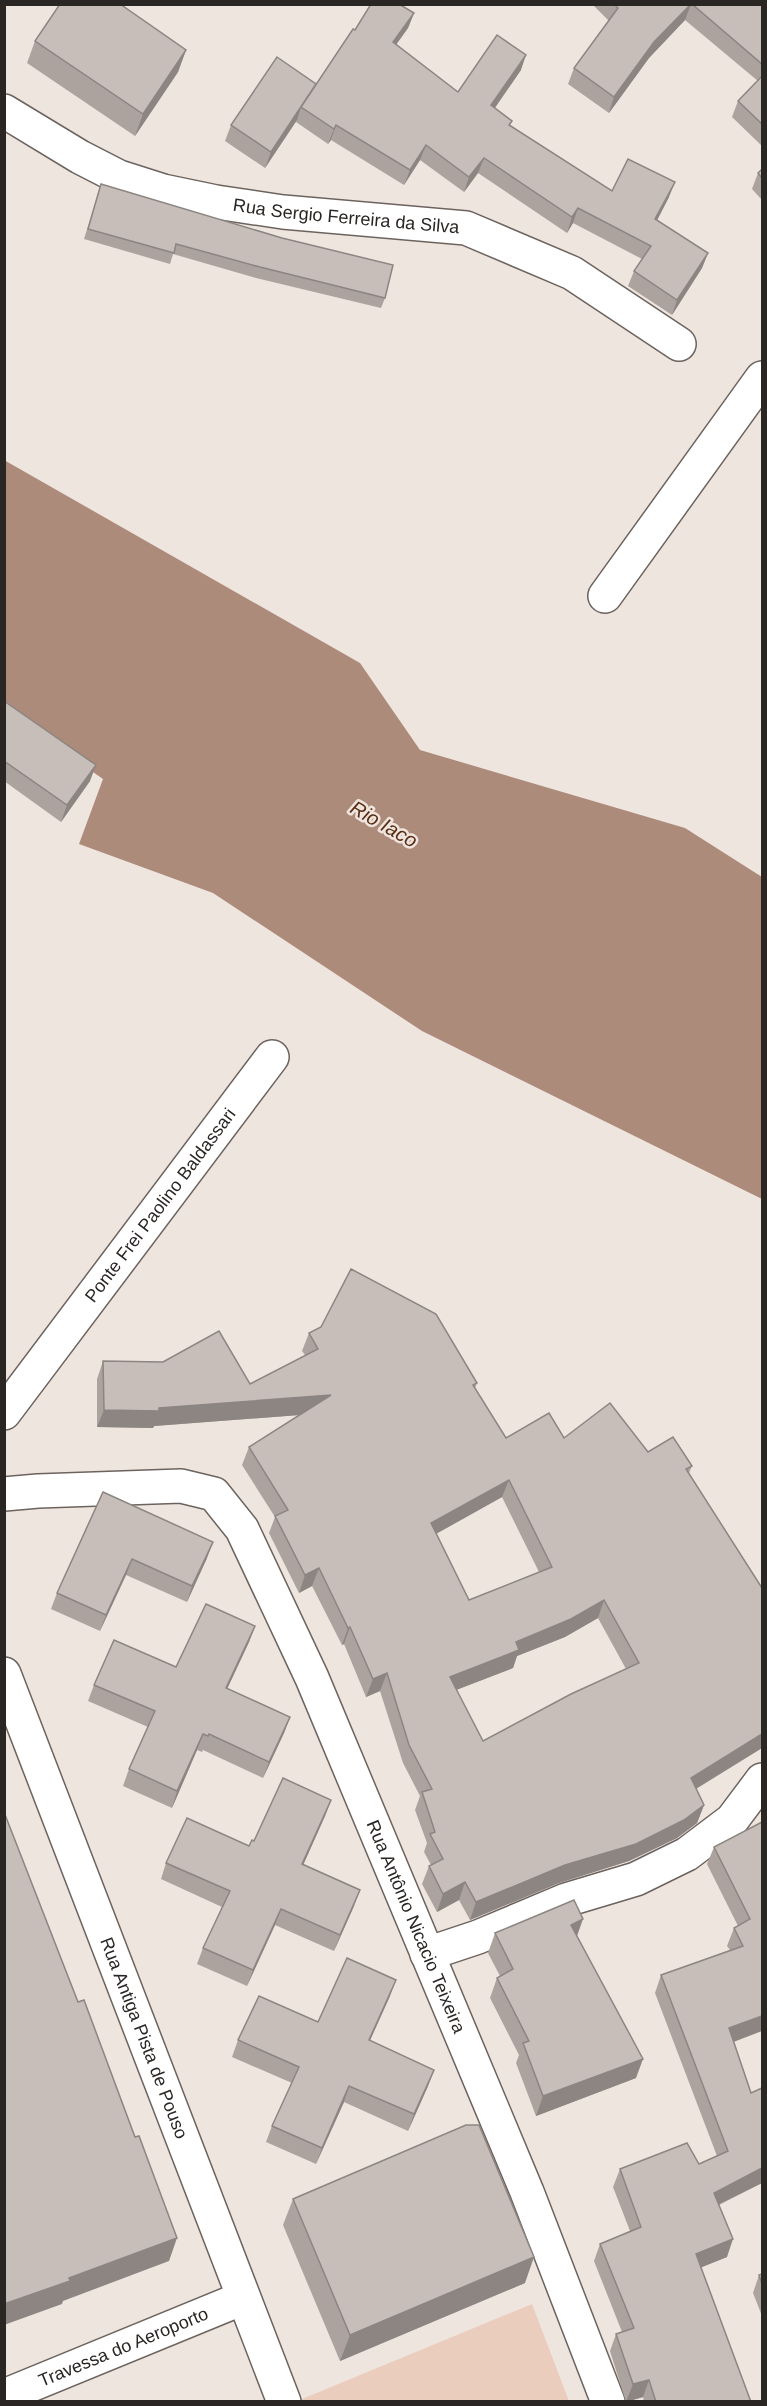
<svg xmlns="http://www.w3.org/2000/svg" width="767" height="2406" font-family="Arial,sans-serif">
<style>
.green{fill:#ebcdbe}
.water{fill:#ad8b7b}
.lines{fill:none;stroke-linecap:round;stroke-linejoin:round}
.minor-casing{stroke:#6c635e;stroke-width:36}
.tertiary-casing{stroke:#6c635e;stroke-width:36}
.minor{stroke:#fff;stroke-width:33}
.tertiary{stroke:#fff;stroke-width:33}
.wall{fill:#aca39f;fill-rule:evenodd}
.shaded-wall{fill:#8c8582}
.building{fill:#c8beb9;stroke:#8c8582;stroke-width:1.5;fill-rule:evenodd}
.labels{text-anchor:middle;stroke-width:5;stroke-linejoin:round;paint-order:stroke}
.street-label{font-size:18px;fill:#2a2624;stroke:#efe5df}
.water-label{font-size:20px;font-style:italic;fill:#5b2d13;stroke:#efe5df}
</style>
<rect width="100%" height="100%" fill="#efe5df"/>
<polygon class="green" points="532,2304 569,2401 303,2401 302,2399"/>
<polygon class="water" points="4,460 360,663 420,750 685,828 762,877 762,1199 422,1031 213,893 79,844 103,779 5,711"/>
<g class="lines">
<defs>
<g id="minor">
<path id="s1" d="M 4,111 L 80,157 L 119,177 L 163,191 L 216,202 L 283,212 L 466,228 L 572,273 L 679,344"/>
<path id="s2" d="M 4,1494 L 38,1491 L 181,1486 L 214,1494 L 242,1529 L 312,1678 L 527,2192 L 608,2402"/>
<path id="s3" d="M 4,1674 L 284,2402"/>
<polyline points="427,1954 478,1937 566,1900 636,1879 687,1854 732,1820 762,1780"/>
<path id="s4" d="M 4,2396 L 243,2298"/>
</g>
<g id="tertiary">
<polyline points="605,596 762,378"/>
<path id="s5" d="M 4,1413 L 272,1057"/>
</g>
</defs>
<use href="#minor" class="minor-casing"/>
<use href="#tertiary" class="tertiary-casing"/>
<use href="#minor" class="minor"/>
<use href="#tertiary" class="tertiary"/>
</g>
<g class="wall">
<polygon points="592,4 762,4 762,146 732,117 738,101 758,81 685,20 649,58 609,113 568,84 574,68 609,21"/>
<polygon points="414,13 408,28 396,45 458,92 521,70 494,108 512,121 510,125 612,191 669,197 657,220 708,253 702,268 672,315 628,286 634,271 642,259 573,223 567,233 478,173 464,192 420,160 404,185 331,140 328,144 296,122 297,120 265,168 225,141 231,125 316,84 314,87 355,30"/>
<polygon points="35,41 186,50 178,72 135,136 27,63"/>
<polygon points="762,169 762,200 752,189 758,173"/>
<polygon points="101,184 385,298 381,308 256,278 173,254 170,264 84,239"/>
<polygon points="4,701 90,781 61,822 4,781"/>
<path d="M 309,1333 L 477,1383 L 475,1388 L 506,1438 L 564,1438 L 648,1452 L 692,1466 L 689,1473 L 762,1588 L 762,1748 L 696,1789 L 704,1805 L 697,1823 L 677,1838 L 629,1861 L 559,1883 L 470,1920 L 459,1900 L 437,1912 L 422,1884 L 429,1866 L 431,1865 L 424,1852 L 427,1843 L 415,1810 L 420,1796 L 403,1763 L 380,1691 L 366,1697 L 344,1644 L 342,1645 L 312,1586 L 299,1593 L 269,1533 L 275,1517 L 242,1465 L 249,1447 L 300,1415 L 154,1426 L 153,1428 L 97,1427 L 97,1379 L 103,1361 L 250,1384 L 305,1355 L 302,1351 ZM 502,1497 L 539,1572 L 469,1600 L 436,1534 ZM 598,1618 L 626,1669 L 483,1741 L 456,1690 L 513,1668 L 517,1656 L 565,1637 Z"/>
<polygon points="103,1492 207,1558 187,1602 126,1575 100,1631 51,1609 57,1593"/>
<polygon points="255,1626 249,1642 227,1689 290,1717 284,1733 263,1778 203,1750 202,1752 197,1750 172,1808 123,1786 129,1769 148,1727 88,1701 94,1685 176,1667"/>
<polygon points="331,1800 325,1816 303,1865 354,1906 334,1951 275,1925 247,1986 197,1964 203,1948 222,1907 161,1879 166,1863 249,1846 254,1841"/>
<polygon points="762,1822 734,2042 751,2093 762,2088 762,2183 719,2205 727,2257 701,2267 751,2402 644,2402 643,2397 626,2402 610,2351 616,2334 622,2332 594,2261 600,2244 630,2231 613,2187 620,2169 699,2164 717,2156 655,1993 661,1975 730,1950 727,1946 734,1928 738,1926 707,1864 714,1847"/>
<polygon points="495,1933 577,1937 636,2078 536,2116 516,2063 519,2055 490,1998 497,1978 500,1976 488,1953"/>
<polygon points="390,1996 370,2040 434,2070 428,2086 408,2131 344,2102 316,2164 266,2142 272,2126 292,2083 232,2057 238,2040 318,2022"/>
<polygon points="293,2199 525,2283 340,2361 283,2225"/>
<polygon points="762,2274 762,2316 753,2293 759,2275"/>
</g>
<g class="shaded-wall">
<polygon points="691,4 685,20 649,58 609,113 614,97 654,42"/>
<polygon points="414,13 408,28 387,57 393,42"/>
<polygon points="186,50 178,72 135,136 143,114"/>
<polygon points="526,55 521,70 486,121 491,105"/>
<polygon points="316,84 310,100 301,107 297,120 265,168 271,152"/>
<polygon points="336,125 331,140 328,144 334,129"/>
<polygon points="426,145 420,160 404,185 410,170"/>
<polygon points="484,158 478,173 464,192 469,177"/>
<polygon points="675,182 669,197 650,234 655,219"/>
<polygon points="578,208 573,223 567,233 572,217"/>
<polygon points="708,253 702,268 672,315 677,300"/>
<polygon points="96,765 90,781 61,822 67,805"/>
<polygon points="331,1395 325,1413 154,1426 153,1428 97,1427 104,1410 159,1408"/>
<polygon points="509,1480 502,1497 425,1540 431,1523"/>
<polygon points="213,1542 207,1558 187,1602 192,1586"/>
<polygon points="132,1559 126,1575 100,1631 106,1615"/>
<polygon points="319,1568 312,1586 299,1593 305,1575"/>
<polygon points="604,1600 598,1618 565,1637 517,1656 513,1668 443,1695 450,1677 516,1642"/>
<polygon points="255,1626 249,1642 220,1704 226,1688"/>
<polygon points="350,1627 344,1644 342,1645 348,1628"/>
<polygon points="387,1673 380,1691 366,1697 373,1679"/>
<polygon points="290,1717 284,1733 263,1778 269,1762"/>
<polygon points="203,1734 197,1750 172,1808 177,1791"/>
<polygon points="762,1734 762,1748 684,1796 691,1778"/>
<polygon points="331,1800 325,1816 296,1881 302,1864"/>
<polygon points="704,1805 697,1823 677,1838 629,1861 559,1883 470,1920 476,1902"/>
<polygon points="465,1882 459,1900 437,1912 443,1894"/>
<polygon points="360,1890 354,1906 334,1951 340,1935"/>
<polygon points="281,1909 275,1925 247,1986 253,1970"/>
<polygon points="583,1919 576,1939 571,1925"/>
<polygon points="396,1980 390,1996 363,2056 369,2040"/>
<polygon points="762,2016 762,2031 723,2046 729,2028"/>
<polygon points="643,2059 636,2078 536,2116 543,2096"/>
<polygon points="434,2070 428,2086 408,2131 414,2114"/>
<polygon points="349,2086 344,2102 316,2164 322,2148"/>
<polygon points="762,2168 762,2183 707,2210 714,2193"/>
<polygon points="177,2238 169,2261 63,2301 62,2304 4,2325 4,2304 69,2278"/>
<polygon points="733,2239 727,2257 690,2272 696,2254"/>
<polygon points="534,2257 525,2283 340,2361 350,2335"/>
<polygon points="649,2380 643,2397 626,2402 633,2384"/>
</g>
<g class="building">
<polygon points="60,4 120,4 186,50 143,114 35,41"/>
<polygon points="371,4 399,4 414,13 393,42 458,92 497,35 526,55 491,105 512,121 509,125 612,191 628,159 675,182 655,219 708,253 677,300 634,271 651,246 578,208 572,217 484,158 469,177 426,145 410,170 336,125 334,129 301,107 353,29 355,30"/>
<polygon points="614,4 691,4 654,42 614,97 574,68 618,8"/>
<polygon points="692,4 762,4 762,64"/>
<polygon points="277,57 316,84 271,152 231,125"/>
<polygon points="762,76 762,124 738,101"/>
<polygon points="762,169 762,178 758,173"/>
<polygon points="101,184 282,238 393,265 385,298 260,267 176,244 174,253 88,229"/>
<polygon points="4,701 96,765 67,805 4,761"/>
<path d="M 351,1269 L 436,1314 L 477,1383 L 473,1385 L 506,1438 L 549,1413 L 564,1438 L 610,1403 L 648,1452 L 673,1437 L 692,1466 L 686,1469 L 762,1588 L 762,1734 L 691,1778 L 704,1805 L 684,1820 L 636,1844 L 565,1865 L 476,1902 L 465,1882 L 443,1894 L 429,1866 L 443,1859 L 430,1834 L 435,1832 L 422,1792 L 432,1789 L 409,1745 L 387,1673 L 373,1679 L 350,1627 L 348,1628 L 319,1568 L 305,1575 L 275,1516 L 288,1510 L 249,1447 L 331,1395 L 159,1408 L 159,1411 L 104,1410 L 103,1361 L 163,1362 L 219,1331 L 250,1384 L 318,1349 L 309,1333 L 321,1327 ZM 509,1480 L 552,1567 L 469,1600 L 431,1523 ZM 604,1600 L 639,1663 L 571,1694 L 483,1741 L 450,1677 L 519,1650 L 516,1642 L 571,1619 Z"/>
<polygon points="103,1492 213,1542 192,1586 132,1559 106,1615 57,1593"/>
<polygon points="206,1604 255,1626 226,1688 290,1717 269,1762 209,1734 208,1736 203,1734 177,1791 129,1769 155,1711 94,1685 114,1640 176,1667"/>
<polygon points="283,1778 331,1800 302,1864 360,1890 340,1935 281,1909 253,1970 203,1948 230,1891 166,1863 187,1818 249,1846 252,1840 254,1841"/>
<polygon points="4,1812 78,2002 84,2000 135,2137 139,2136 177,2238 69,2278 70,2281 4,2304"/>
<polygon points="762,1822 762,2016 729,2028 751,2093 762,2088 762,2168 714,2193 733,2239 696,2254 751,2402 656,2402 649,2380 633,2384 616,2334 634,2328 600,2244 641,2227 620,2169 687,2143 699,2164 728,2151 661,1975 743,1946 734,1928 750,1919 714,1847"/>
<polygon points="574,1900 583,1919 571,1925 643,2059 543,2096 523,2043 529,2041 497,1978 513,1969 495,1933"/>
<polygon points="347,1958 396,1980 369,2040 434,2070 414,2114 349,2086 322,2148 272,2126 299,2067 238,2040 259,1996 318,2022"/>
<polygon points="466,2125 479,2125 534,2257 350,2335 293,2199"/>
<polygon points="762,2274 762,2284 759,2275"/>
</g>
<g class="labels">
<g class="street-label">
<text dy="6" stroke="none"><textPath href="#s1" startOffset="364">Rua Sergio Ferreira da Silva</textPath></text>
<text dy="6" stroke="none"><textPath href="#s5" startOffset="260">Ponte Frei Paolino Baldassari</textPath></text>
<text dy="6" stroke="none"><textPath href="#s2" startOffset="690">Rua Antônio Nicacio Teixeira</textPath></text>
<text dy="6" stroke="none"><textPath href="#s3" startOffset="390">Rua Antiga Pista de Pouso</textPath></text>
<text dy="6" stroke="none"><textPath href="#s4" startOffset="129">Travessa do Aeroporto</textPath></text>
</g>
<g class="water-label">
<text transform="translate(384 824) rotate(30)" y="7">Rio Iaco</text>
</g>
</g>
<rect width="767" height="2406" fill="none" stroke="#2a2624" stroke-width="12"/>
</svg>
